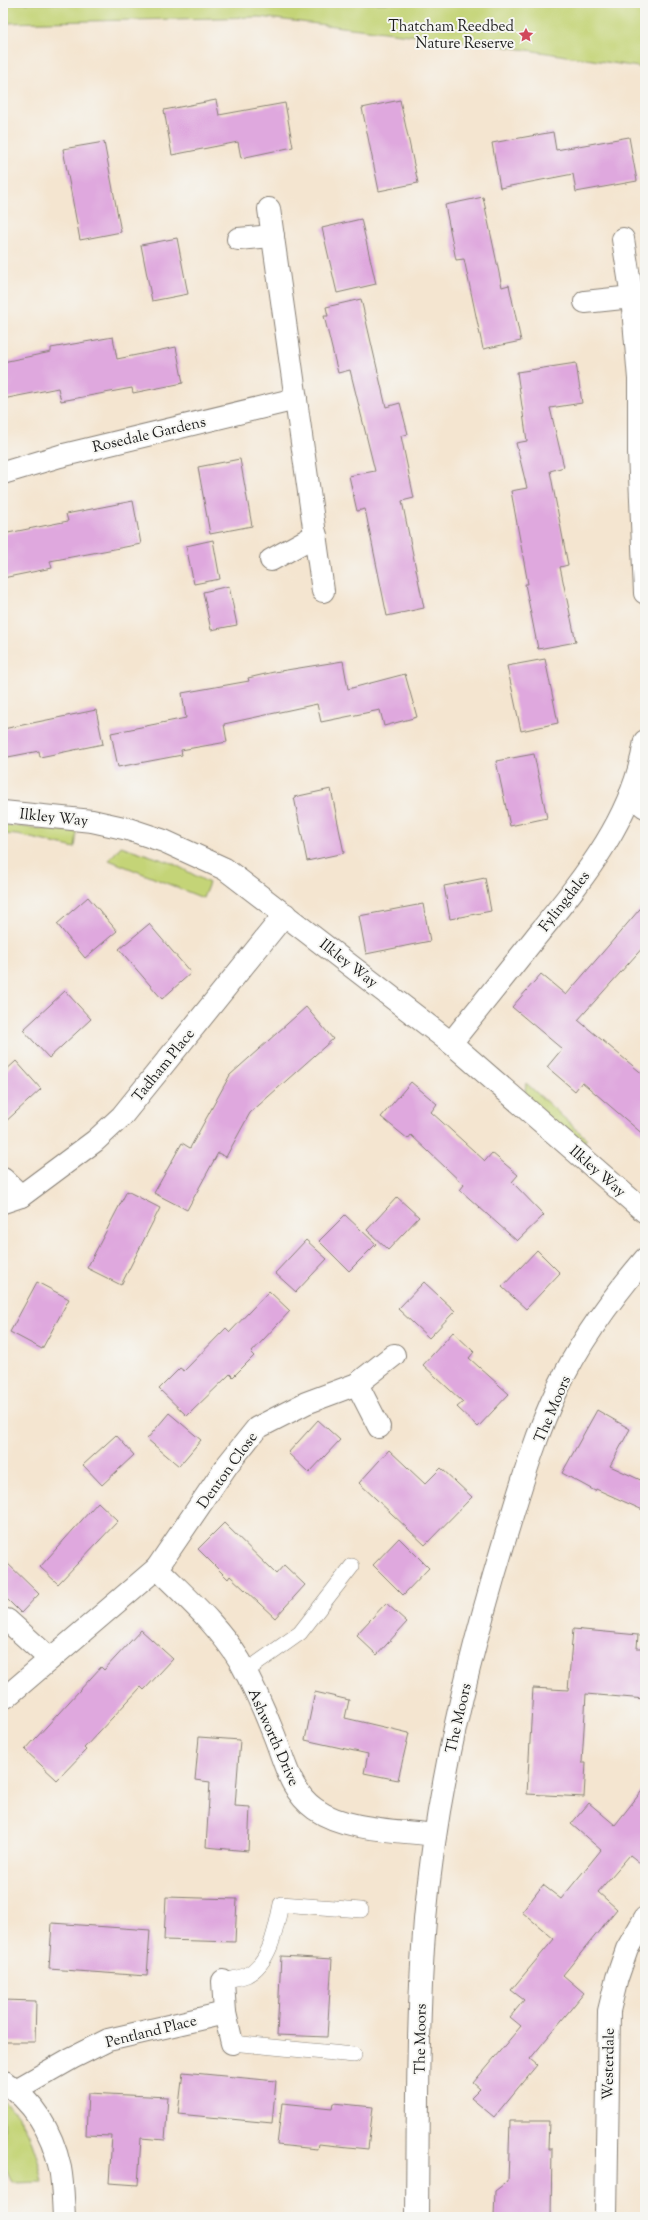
<svg xmlns="http://www.w3.org/2000/svg" width="648" height="2220" font-family="'Sorts Mill Goudy',serif">
<style>
.green{fill:#c4d477;stroke:#70784a}
.building{fill:#dfa8de}
.lines{fill:none;stroke-linecap:round;stroke-linejoin:round}
.lane-casing{stroke:#888076;stroke-width:16}
.street-casing{stroke:#888076;stroke-width:24}
.secondary-casing{stroke:#888076;stroke-width:24}
.lane{stroke:#fff;stroke-width:15}
.street{stroke:#fff;stroke-width:22}
.secondary{stroke:#fff;stroke-width:22}
.labels{text-anchor:middle;stroke-width:4;stroke-linejoin:round;paint-order:stroke}
.poi-label{font-size:15px;fill:#1c1c1c;stroke:#f6f6f2;text-anchor:end}
.street-label{font-size:15px;fill:#1c1c1c;stroke:#f6f6f2}
</style>
<rect width="100%" height="100%" fill="#f6f6f2"/>
<filter id="ink" filterUnits="userSpaceOnUse"><feTurbulence type="fractalNoise" baseFrequency=".025" numOctaves="2"/><feDisplacementMap in="SourceGraphic" scale="8" xChannelSelector="R" yChannelSelector="G"/><feConvolveMatrix kernelMatrix="1 2 1 2 8 2 1 2 1" color-interpolation-filters="sRGB"/></filter>
<filter id="wash" filterUnits="userSpaceOnUse"><feTurbulence type="fractalNoise" baseFrequency=".012" numOctaves="4" result="noise"/><feDisplacementMap in="SourceGraphic" scale="16" xChannelSelector="R" yChannelSelector="G"/><feGaussianBlur stdDeviation="0.9" result="paint"/><feColorMatrix in="noise" values="0 0 0 0 0 0 0 0 0 0 0 0 0 0 0 0 0 1.4 0 .05"/><feComposite in="paint" operator="in"/></filter>
<g filter="url(#wash)">
<rect width="100%" height="100%" fill="#f4e5d0"/>
<g class="green">
<polygon points="3,3 645,3 645,68 501,46 259,17 3,23"/>
<polygon points="3,825 77,832 75,848 18,835 3,834"/>
<polygon points="121,846 172,863 209,883 203,898 109,860"/>
<polygon points="526,1083 587,1139 580,1146 524,1101"/>
<path d="M 3,2100 C 28,2122 36,2149 43,2182 L 12,2183 L 3,2163 Z"/>
</g>
<g id="blocks">
<g class="building">
<polygon points="216,100 219,115 285,103 293,147 241,158 238,142 172,155 164,110"/>
<polygon points="400,100 418,183 379,191 362,108"/>
<polygon points="553,132 556,150 629,137 637,181 576,192 573,174 500,188 492,143"/>
<polygon points="104,142 121,232 80,240 63,149"/>
<polygon points="483,197 502,287 509,285 521,341 483,349 464,259 456,260 445,205"/>
<polygon points="361,219 376,284 337,293 322,228"/>
<polygon points="177,238 188,294 152,301 141,245"/>
<polygon points="361,299 386,407 400,403 408,434 401,436 414,498 402,501 424,608 387,616 365,509 357,511 349,476 375,471 350,370 338,373 324,316 328,316 326,307"/>
<polygon points="113,337 117,359 176,347 183,383 133,393 132,388 61,401 58,388 3,399 3,362 51,352 51,348"/>
<polygon points="576,363 582,403 550,408 564,467 550,471 568,565 560,567 576,642 538,649 525,584 528,584 511,491 527,488 516,443 527,441 517,372"/>
<polygon points="240,459 252,526 210,534 198,467"/>
<polygon points="133,501 141,544 50,561 52,568 3,578 3,534 68,521 66,514"/>
<polygon points="213,540 220,579 194,584 186,546"/>
<polygon points="229,586 237,625 211,630 203,592"/>
<polygon points="545,659 558,723 521,731 507,666"/>
<polygon points="343,661 348,689 405,674 417,717 384,726 380,710 321,722 317,704 224,724 227,742 181,750 182,755 118,767 111,733 186,718 182,693 249,681 248,678 274,672"/>
<polygon points="96,710 103,744 40,757 39,751 3,758 3,729"/>
<polygon points="534,754 547,818 510,826 496,761"/>
<polygon points="331,789 344,853 307,861 294,797"/>
<polygon points="485,878 491,911 450,919 444,886"/>
<polygon points="88,897 117,931 85,958 57,924"/>
<polygon points="645,903 645,945 578,1020 645,1076 645,1136 582,1082 575,1091 547,1067 562,1049 512,1007 541,974 566,995"/>
<polygon points="423,904 430,941 366,954 359,916"/>
<polygon points="149,924 191,973 162,999 119,949"/>
<polygon points="65,991 91,1019 49,1058 23,1030"/>
<polygon points="306,1007 333,1039 250,1113 226,1157 218,1153 187,1210 154,1193 182,1143 190,1148 230,1075"/>
<polygon points="16,1061 41,1089 3,1124 3,1073"/>
<polygon points="411,1082 437,1104 431,1112 485,1161 492,1153 518,1175 512,1182 544,1215 517,1241 460,1190 464,1185 411,1135 408,1139 381,1117"/>
<polygon points="127,1191 160,1208 121,1285 87,1268"/>
<polygon points="397,1197 419,1217 388,1250 367,1230"/>
<polygon points="345,1215 376,1244 349,1271 319,1241"/>
<polygon points="306,1240 327,1259 296,1292 275,1273"/>
<polygon points="537,1250 560,1273 526,1309 502,1287"/>
<polygon points="37,1282 69,1299 42,1349 10,1332"/>
<polygon points="424,1282 455,1311 429,1338 398,1309"/>
<polygon points="269,1291 290,1311 251,1353 254,1356 233,1377 230,1374 187,1416 159,1389 180,1368 184,1371 226,1328 230,1332"/>
<polygon points="453,1332 474,1352 469,1358 509,1394 478,1427 457,1407 463,1402 423,1365"/>
<polygon points="597,1410 630,1429 610,1466 645,1482 645,1511 596,1489 595,1491 562,1473"/>
<polygon points="169,1413 201,1440 179,1466 147,1439"/>
<polygon points="318,1420 340,1440 309,1473 288,1453"/>
<polygon points="116,1435 134,1455 102,1485 83,1465"/>
<polygon points="389,1450 425,1484 441,1468 472,1497 425,1545 359,1483"/>
<polygon points="98,1502 118,1521 58,1584 40,1567"/>
<polygon points="224,1523 276,1574 284,1565 305,1585 275,1618 230,1576 228,1579 198,1549"/>
<polygon points="399,1538 429,1568 403,1595 373,1565"/>
<polygon points="3,1559 39,1594 21,1613 3,1595"/>
<polygon points="386,1603 407,1622 377,1655 356,1635"/>
<polygon points="573,1629 638,1635 637,1648 645,1648 645,1699 586,1694 582,1763 586,1763 584,1797 527,1794 533,1688 568,1690"/>
<polygon points="141,1630 173,1659 144,1690 141,1687 84,1748 86,1750 57,1780 25,1750 101,1667 104,1670"/>
<polygon points="315,1692 349,1700 345,1718 409,1733 398,1780 364,1773 368,1754 305,1740"/>
<polygon points="199,1737 240,1740 235,1806 250,1807 248,1851 206,1847 210,1782 195,1780"/>
<polygon points="645,1787 645,1867 630,1855 598,1892 617,1909 563,1975 584,1993 530,2059 537,2065 494,2117 471,2098 480,2089 473,2083 521,2026 510,2017 524,2000 511,1990 554,1939 522,1912 543,1885 561,1899 601,1850 571,1824 589,1803 615,1825"/>
<polygon points="166,1897 237,1899 235,1942 164,1940"/>
<polygon points="52,1923 150,1930 147,1976 49,1969"/>
<polygon points="281,1956 332,1959 327,2037 277,2035"/>
<polygon points="3,2000 36,2001 35,2042 3,2042"/>
<polygon points="183,2072 276,2081 272,2123 178,2114"/>
<polygon points="88,2093 168,2097 165,2140 141,2138 138,2185 109,2183 112,2136 86,2135"/>
<polygon points="282,2103 332,2108 333,2103 373,2107 368,2149 318,2144 317,2149 277,2145"/>
<polygon points="510,2121 549,2121 548,2149 552,2149 551,2217 494,2217 495,2191 508,2181"/>
</g>
</g>
</g>
<g filter="url(#ink)">
<use href="#blocks" fill-opacity="0" stroke="#888076" stroke-width="1"/>
<g class="lines">
<defs>
<g id="lane">
<polyline points="245,1672 300,1633 352,1566"/>
<path d="M 223,1981 C 230,1979 240,1978 247,1975 C 271,1962 276,1928 281,1904 L 361,1910"/>
<polyline points="232,2043 354,2055"/>
</g>
<g id="street">
<polyline points="269,209 323,591"/>
<polyline points="238,239 273,236"/>
<polyline points="623,239 632,297 639,379 639,452 645,593"/>
<polyline points="585,302 632,297"/>
<polyline points="3,473 60,456 296,399"/>
<polyline points="271,560 316,535"/>
<polyline points="630,795 645,807"/>
<polyline points="3,812 92,821 128,829 164,841 225,869 451,1043 645,1212"/>
<path d="M 451,1043 C 479,1008 507,973 535,938 C 582,880 634,818 645,741"/>
<polyline points="3,1179 21,1196"/>
<polyline points="3,1202 21,1196 95,1141 122,1116 285,914"/>
<polyline points="357,1384 379,1427"/>
<path d="M 157,1568 C 187,1598 218,1625 240,1661 C 252,1683 263,1707 272,1730 C 284,1757 288,1790 315,1809 C 346,1831 398,1830 435,1835"/>
<polyline points="7,1620 50,1659"/>
<polyline points="6,1697 157,1568 228,1464 257,1428 306,1403 357,1384 394,1355"/>
<polyline points="223,1981 225,2013 232,2043"/>
<path d="M 3,2081 C 34,2102 52,2131 60,2168 C 63,2184 63,2201 64,2217"/>
<polyline points="16,2090 72,2058 108,2040 225,2013"/>
<polyline points="606,2217 609,2011 617,1978 627,1949 645,1918"/>
</g>
<path id="secondary" d="M 417,2217 C 418,2118 417,2019 425,1920 C 436,1793 466,1667 503,1545 C 519,1493 534,1438 558,1388 C 580,1341 611,1299 645,1259"/>
</defs>
<use href="#lane" class="lane-casing"/>
<use href="#street" class="street-casing"/>
<use href="#secondary" class="secondary-casing"/>
<use href="#lane" class="lane"/>
<use href="#street" class="street"/>
<use href="#secondary" class="secondary"/>
</g>
</g>
<defs>
<symbol id="sight-bare" viewBox="-9 -9 18 18"><path d="M0-6L1.8-2.2L6-1.7L2.9 1.2L3.7 5.4L0 3.3L-3.7 5.4L-2.9 1.2L-6-1.7L-1.8-2.2Z" fill="#d1495b" stroke="#f6f6f2" stroke-width="2.5" paint-order="stroke"/></symbol>
</defs>
<g fill-rule="evenodd">
<use href="#sight-bare" x="515" y="24" width="22" height="22"/>
</g>
<g class="labels">
<g class="poi-label">
<text x="514" y="31">Thatcham Reedbed<tspan x="514" dy="17">Nature Reserve</tspan></text>
</g>
<g class="street-label">
<text transform="translate(149 434) rotate(-13)" y="5">Rosedale Gardens</text>
<text transform="translate(54 817) rotate(6)" y="5">Ilkley Way</text>
<text transform="translate(564 901) rotate(-52)" y="5">Fylingdales</text>
<text transform="translate(349 963) rotate(38)" y="5">Ilkley Way</text>
<text transform="translate(163 1065) rotate(-51)" y="5">Tadham Place</text>
<text transform="translate(598 1171) rotate(41)" y="5">Ilkley Way</text>
<text transform="translate(552 1409) rotate(-67)" y="5">The Moors</text>
<text transform="translate(227 1470) rotate(-54)" y="5">Denton Close</text>
<text transform="translate(458 1718) rotate(-77)" y="5">The Moors</text>
<text transform="translate(274 1737) rotate(66)" y="5">Ashworth Drive</text>
<text transform="translate(151 2031) rotate(-14)" y="5">Pentland Place</text>
<text transform="translate(420 2039) rotate(-89)" y="5">The Moors</text>
<text transform="translate(608 2064) rotate(-89)" y="5">Westerdale</text>
</g>
</g>
<rect width="648" height="2220" fill="none" stroke="#f6f6f2" stroke-width="16"/>
</svg>
